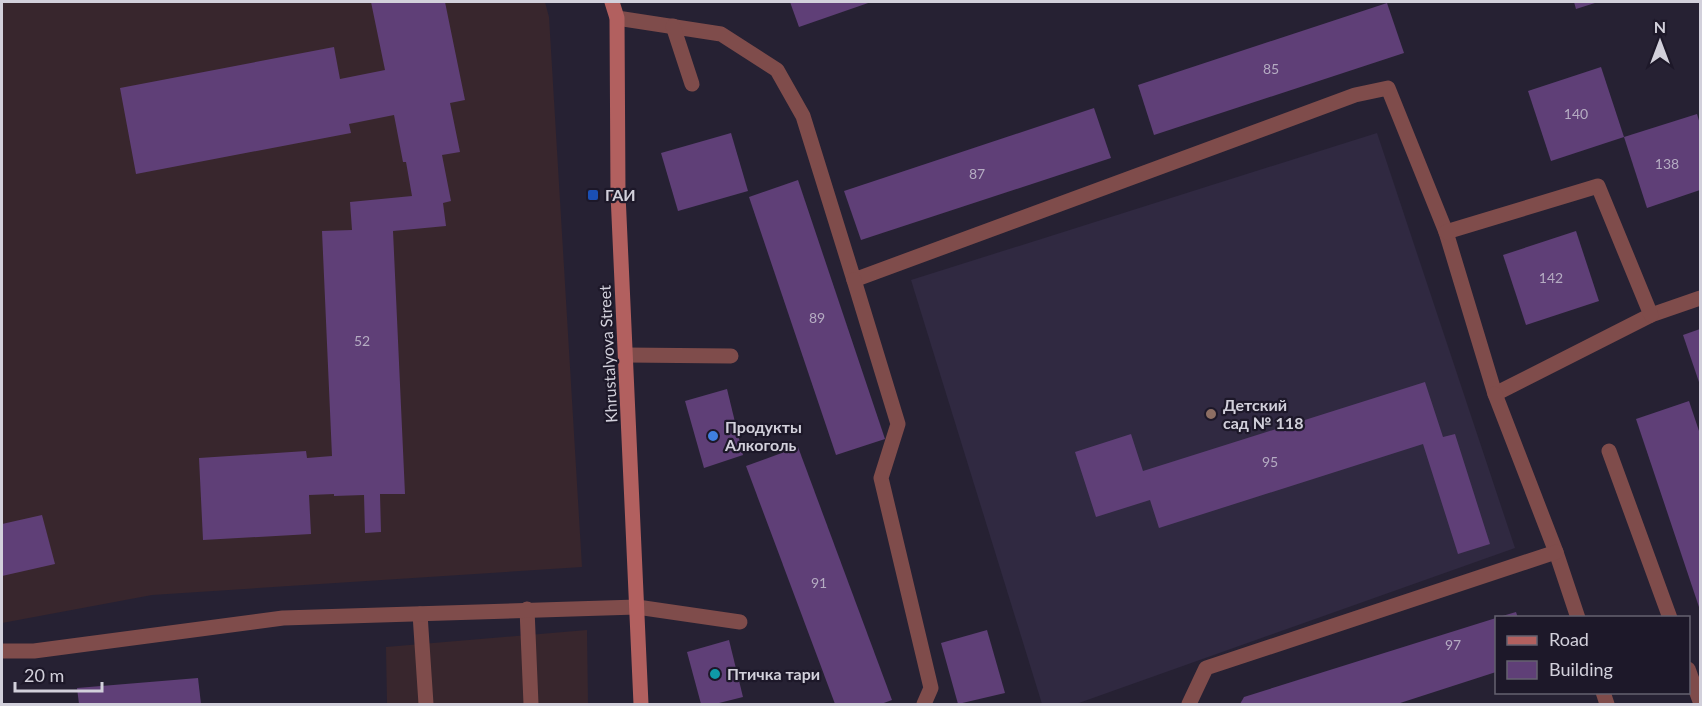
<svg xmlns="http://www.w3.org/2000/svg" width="1702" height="706" font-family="Lato,sans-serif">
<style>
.built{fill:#302941}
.industrial{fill:#38262d}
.building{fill:#5f3f77}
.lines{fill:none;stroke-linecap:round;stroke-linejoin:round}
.service{stroke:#7f4c4b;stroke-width:15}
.minor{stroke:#7f4c4b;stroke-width:15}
.secondary{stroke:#b2605f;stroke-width:15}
.transit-dot{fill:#1a4fb4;stroke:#1d1829;stroke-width:2}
.education-dot{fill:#8d6e63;stroke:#1d1829;stroke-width:2}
.shop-dot{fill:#3f7fe0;stroke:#1d1829;stroke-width:2}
.culture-dot{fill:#0f9aa8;stroke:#1d1829;stroke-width:2}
.labels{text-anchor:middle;stroke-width:4.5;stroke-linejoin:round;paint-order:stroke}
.number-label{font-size:14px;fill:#b5acc2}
.poi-label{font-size:16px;font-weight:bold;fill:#d2d0db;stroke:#1d1829;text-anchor:start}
.street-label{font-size:16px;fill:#d2d0db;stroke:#1d1829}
</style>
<rect width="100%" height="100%" fill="#262133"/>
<polygon class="built" points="1377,133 1515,548 1076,704 1042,704 911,280"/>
<g class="industrial">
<polygon points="2,2 545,2 549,17 582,567 152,595 2,623"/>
<polygon points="587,630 588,704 387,704 386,647"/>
</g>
<g class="building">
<polygon points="371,2 445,2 465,100 450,103 460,152 442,155 451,201 443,203 446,226 393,231 405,494 380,494 381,532 365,533 364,495 334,496 334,494 309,495 311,534 203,540 199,458 306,451 307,458 332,456 322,231 352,230 350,202 412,196 406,162 403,162 394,115 349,124 351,133 136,174 120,88 334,47 340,79 385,70"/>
<polygon points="790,2 871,2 799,27"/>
<polygon points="1574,2 1598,2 1576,9"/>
<polygon points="1387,3 1404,53 1154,135 1138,85"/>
<polygon points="1601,67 1624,137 1551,161 1528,91"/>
<polygon points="1094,108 1111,158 861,240 844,191"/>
<polygon points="1697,114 1700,124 1700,190 1647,208 1624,137"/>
<polygon points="731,133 748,191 678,211 661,153"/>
<polygon points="798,180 885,439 836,455 749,197"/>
<polygon points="1576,231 1599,301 1526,325 1503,255"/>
<polygon points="1700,329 1700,385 1683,335"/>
<polygon points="1425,382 1443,437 1455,434 1490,544 1458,554 1423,444 1159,528 1150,500 1096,517 1075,452 1131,434 1143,471"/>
<polygon points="727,389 743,455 704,468 685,401"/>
<polygon points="1689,401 1700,434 1700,610 1636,419"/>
<polygon points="798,447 892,700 881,704 835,704 746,466"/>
<polygon points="42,515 55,564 2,576 2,524"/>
<polygon points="1516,612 1518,618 1499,618 1499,617"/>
<polygon points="1496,618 1496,672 1397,704 1240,704 1244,697"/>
<polygon points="987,630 1005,693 958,704 941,643"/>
<polygon points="729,640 743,697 715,704 701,704 687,652"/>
<polygon points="198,678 201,704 79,704 77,688"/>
</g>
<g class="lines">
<g class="service">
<polyline points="617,18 721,34 777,70 803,116 854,280 1355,95 1388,88 1446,232 1495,394 1651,315 1700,298"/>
<polyline points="673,26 692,84"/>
<polyline points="1446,232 1598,186 1651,315"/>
<polyline points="854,280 898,424 881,478 931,688 924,704"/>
<polyline points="626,355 731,356"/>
<polyline points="1495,394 1556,552 1578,618"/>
<polyline points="1609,451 1670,618"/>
<polyline points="637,607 740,622"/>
<polyline points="527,609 531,704"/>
<polyline points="420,614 426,704"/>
<polyline points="1688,669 1700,701"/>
<polyline points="1603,692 1607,704"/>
<polyline points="1189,704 1206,668 1556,552"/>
</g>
<polyline class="minor" points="2,651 34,651 283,618 637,607"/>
<polyline class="secondary" points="612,2 617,18 618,194 641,704"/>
</g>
<rect class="transit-dot" x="587" y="189" width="12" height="12" rx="3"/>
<circle class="education-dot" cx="1211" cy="414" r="6"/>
<circle class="shop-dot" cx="713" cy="436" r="6"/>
<circle class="culture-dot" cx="715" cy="674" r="6"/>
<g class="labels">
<g class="number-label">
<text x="1271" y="74">85</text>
<text x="1576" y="119">140</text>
<text x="1667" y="169">138</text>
<text x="977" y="179">87</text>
<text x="1551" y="283">142</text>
<text x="817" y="323">89</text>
<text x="362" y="346">52</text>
<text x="1270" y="467">95</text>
<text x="819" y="588">91</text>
<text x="1453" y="650">97</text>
</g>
<g class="poi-label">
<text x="605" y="201">ГАИ</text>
<text x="1223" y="411">Детский<tspan x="1223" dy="18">сад № 118</tspan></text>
<text x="725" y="433">Продукты<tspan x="725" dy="18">Алкоголь</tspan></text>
<text x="727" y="680">Птичка тари</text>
</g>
<g class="street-label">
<text transform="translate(608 354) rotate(-93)" y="6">Khrustalyova Street</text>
</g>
</g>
<rect width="1702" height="706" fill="none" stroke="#d2d0db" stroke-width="6"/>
<rect x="1495" y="616" width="195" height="78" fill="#1d1829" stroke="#656270" stroke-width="1.5"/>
<rect x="1507" y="636" width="30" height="9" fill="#b2605f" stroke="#656270" stroke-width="1.5"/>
<text x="1549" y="646" font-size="18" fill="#d2d0db">Road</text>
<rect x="1507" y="661" width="30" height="18" fill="#5f3f77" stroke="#656270" stroke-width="1.5"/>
<text x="1549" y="676" font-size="18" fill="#d2d0db">Building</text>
<g transform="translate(1660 42)" stroke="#1d1829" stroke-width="4.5" paint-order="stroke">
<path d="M0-4.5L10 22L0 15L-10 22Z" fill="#d2d0db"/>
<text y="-9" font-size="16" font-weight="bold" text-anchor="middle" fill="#d2d0db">N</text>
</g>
<path d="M15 682v9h87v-9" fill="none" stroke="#d2d0db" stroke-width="3"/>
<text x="24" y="682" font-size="18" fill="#d2d0db" stroke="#1d1829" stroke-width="4.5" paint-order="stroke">20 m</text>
</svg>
